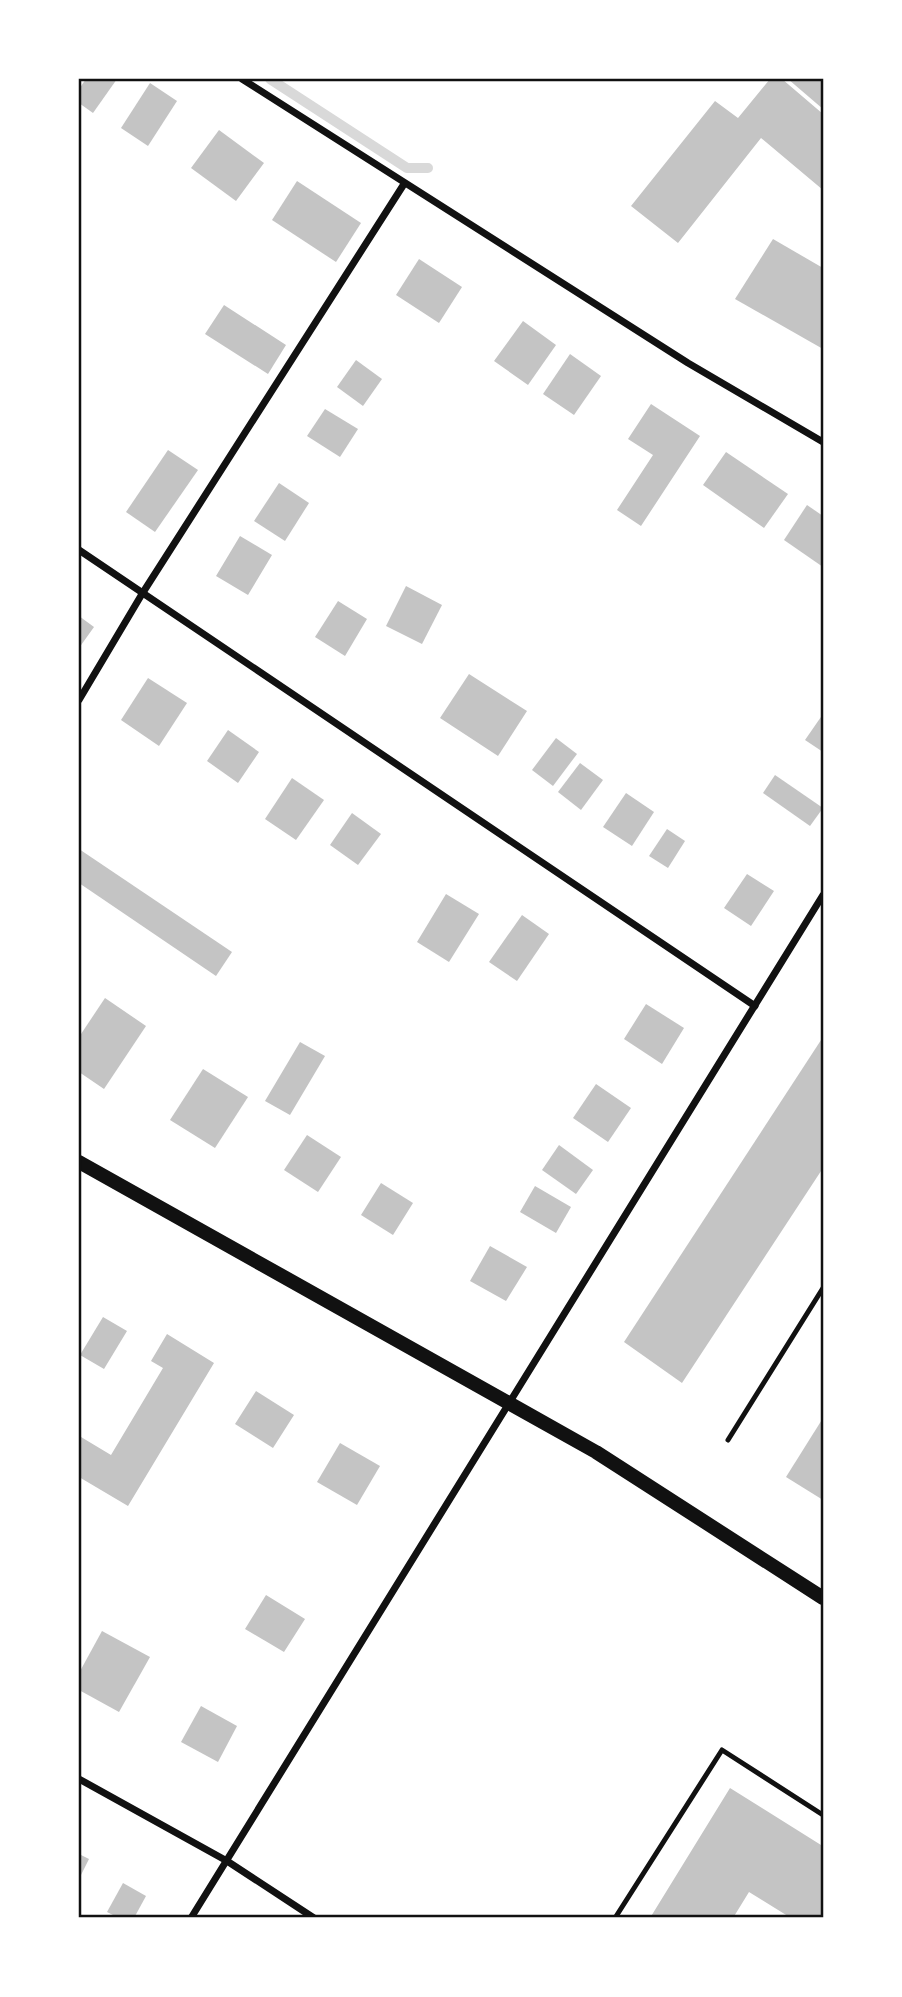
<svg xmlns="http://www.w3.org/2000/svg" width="902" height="1997" font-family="Commissioner,sans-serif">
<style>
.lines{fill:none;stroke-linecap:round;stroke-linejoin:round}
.stream{stroke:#d9d9d9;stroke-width:10}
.building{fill:#c4c4c4}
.service{stroke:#111;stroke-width:5}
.minor{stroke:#111;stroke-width:7}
.secondary{stroke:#111;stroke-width:14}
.neatline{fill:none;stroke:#111;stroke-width:2.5}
</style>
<rect width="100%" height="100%" fill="#fff"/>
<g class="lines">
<polyline class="stream" points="270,79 407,168 428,168"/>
</g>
<g class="building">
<polygon points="86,79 117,79 93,113 79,103 79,89"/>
<polygon points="770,79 782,79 823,114 823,190 761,138 678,243 631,206 715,101 738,118"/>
<polygon points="788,79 823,79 823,109"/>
<polygon points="150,83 177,101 148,146 121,128"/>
<polygon points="219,130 264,163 236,201 191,168"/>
<polygon points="297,181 361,223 336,262 272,220"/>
<polygon points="773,239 823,268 823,349 735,299"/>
<polygon points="419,259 462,287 439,323 396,295"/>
<polygon points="224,305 286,345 268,374 205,334"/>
<polygon points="523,321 556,345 528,385 494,361"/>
<polygon points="570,354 601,376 574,415 543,394"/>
<polygon points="356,360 382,379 363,406 337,387"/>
<polygon points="651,404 700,436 641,526 617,510 653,455 628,439"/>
<polygon points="325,409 358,429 340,457 307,436"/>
<polygon points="168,450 198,470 155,532 126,512"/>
<polygon points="726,452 788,494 764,528 703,485"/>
<polygon points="279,483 309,503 285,541 254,521"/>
<polygon points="807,505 823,516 823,567 784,540"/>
<polygon points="240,536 272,555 248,595 216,576"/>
<polygon points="406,586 442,605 422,644 386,626"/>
<polygon points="338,601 367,619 345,656 315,637"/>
<polygon points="79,616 94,627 79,648"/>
<polygon points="469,674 527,711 498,756 440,718"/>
<polygon points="148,678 187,703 159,746 121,720"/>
<polygon points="823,714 823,752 805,740"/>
<polygon points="228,730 259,752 238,783 207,761"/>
<polygon points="556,738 577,754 553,786 532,770"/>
<polygon points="580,763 603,780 581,810 558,792"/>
<polygon points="775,775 823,808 810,826 763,793"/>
<polygon points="292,778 324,800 296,840 265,819"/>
<polygon points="626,793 654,812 632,846 603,827"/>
<polygon points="352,813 381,834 358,865 330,845"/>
<polygon points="667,829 685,841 668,868 649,856"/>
<polygon points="79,849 232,952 216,976 79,883"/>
<polygon points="747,874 774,891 751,926 724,908"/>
<polygon points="446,894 479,914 449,962 417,942"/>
<polygon points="522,915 549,934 517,981 489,962"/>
<polygon points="105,998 146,1026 104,1089 79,1072 79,1037"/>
<polygon points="646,1004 684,1028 662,1064 624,1039"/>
<polygon points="823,1037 823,1168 682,1383 624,1342"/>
<polygon points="300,1042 325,1056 290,1115 265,1101"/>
<polygon points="203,1069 248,1097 215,1148 170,1120"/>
<polygon points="596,1084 631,1108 608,1142 573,1118"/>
<polygon points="307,1135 341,1157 318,1192 284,1170"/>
<polygon points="559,1145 593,1170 576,1194 542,1170"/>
<polygon points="381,1183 413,1203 393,1235 361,1215"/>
<polygon points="535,1186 571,1207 556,1233 520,1212"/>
<polygon points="490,1246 527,1267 506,1301 470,1281"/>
<polygon points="103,1317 127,1331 104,1369 80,1355"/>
<polygon points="167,1334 214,1363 128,1506 79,1477 79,1442 81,1437 111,1455 163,1368 151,1361"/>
<polygon points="256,1391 294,1415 273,1448 235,1424"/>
<polygon points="823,1418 823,1500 786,1477"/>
<polygon points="340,1443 380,1466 357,1505 317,1482"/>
<polygon points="266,1595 305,1619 284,1652 245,1629"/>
<polygon points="102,1631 150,1657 119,1712 79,1690 79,1673"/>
<polygon points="201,1706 237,1726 218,1762 181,1742"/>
<polygon points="730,1788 821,1845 823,1842 823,1918 791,1918 749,1892 733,1918 650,1918"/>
<polygon points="79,1854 89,1859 79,1879"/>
<polygon points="123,1883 146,1896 134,1918 119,1918 107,1912"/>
</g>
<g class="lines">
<g class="service">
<polyline points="728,1440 823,1288"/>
<polyline points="615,1918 722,1750 823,1815"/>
</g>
<g class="minor">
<polyline points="242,79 688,363 823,442"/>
<polyline points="79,550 755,1006"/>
<polyline points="79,700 142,594 404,184"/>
<polyline points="79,1779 227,1861 314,1918"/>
<polyline points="191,1918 823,895"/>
</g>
<polyline class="secondary" points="79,1162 596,1452 823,1598"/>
</g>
<rect width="902" height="1997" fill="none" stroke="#ffffff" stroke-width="161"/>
<rect x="80" y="80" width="742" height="1836" class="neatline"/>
</svg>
